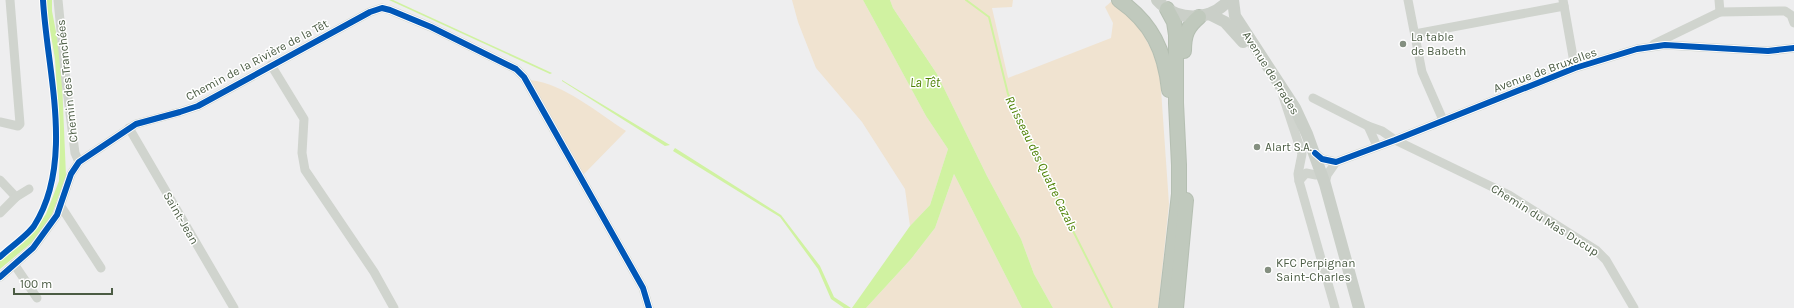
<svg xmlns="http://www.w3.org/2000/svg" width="1794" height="308" font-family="Karla,sans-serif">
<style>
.green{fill:#f0e3d0}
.water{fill:#d0f2a1}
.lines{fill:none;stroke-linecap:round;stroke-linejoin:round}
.stream{stroke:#d0f2a1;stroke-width:2}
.highway-casing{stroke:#b5bfb2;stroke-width:16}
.minor{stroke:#d0d4ce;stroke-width:9}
.major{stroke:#cacfc8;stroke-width:12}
.highway{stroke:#c0c9bd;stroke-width:14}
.cycleway-casing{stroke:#fff;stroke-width:8}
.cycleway{stroke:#0057b8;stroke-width:6}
.poi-dot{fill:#848f80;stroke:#fff;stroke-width:1.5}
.labels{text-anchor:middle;stroke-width:3;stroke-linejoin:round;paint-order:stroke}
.poi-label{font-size:12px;fill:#4b5c44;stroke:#fff;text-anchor:start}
.street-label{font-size:12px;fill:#4b5c44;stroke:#fff}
.water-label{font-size:13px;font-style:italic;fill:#4e8205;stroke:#fff}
</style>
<rect width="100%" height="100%" fill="#eeeeef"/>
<g class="green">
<polygon points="792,0 863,0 926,116 948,149 930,205 910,226 905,189 862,122 816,68 798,22"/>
<polygon points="890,0 1013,0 1012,7 992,8 1008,78 1111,38 1113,23 1105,7 1112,1 1137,22 1153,53 1160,75 1169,204 1158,308 1053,308 1034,274 1021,239 987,176 937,74 893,8"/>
<path d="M 530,80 C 565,84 596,112 626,131 L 583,175 Z"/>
<polygon points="954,174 1022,308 866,308 911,259 935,228"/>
</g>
<g class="water">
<polygon points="47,0 52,0 52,11 61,58 66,176 51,217 36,239 0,269 0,261 23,243 37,227 46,214 59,181 60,142 55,59 47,12"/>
<polygon points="389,0 393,0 552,73 550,74"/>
<polygon points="863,0 890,0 893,8 937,74 987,176 1021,239 1034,274 1053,308 1022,308 954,174 935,228 911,259 866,308 852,308 910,226 930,205 948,149 926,116"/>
<polygon points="562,80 575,88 670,145 665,146 562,81"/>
<polygon points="675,148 781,215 820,266 834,297 851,308 844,308 831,299 818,269 780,217 673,151"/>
</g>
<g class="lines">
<polyline class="stream" points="966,0 989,17 1008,94 1066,217 1112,308"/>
<defs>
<g id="highway">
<path d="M 1119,0 C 1152,23 1165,51 1169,90"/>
<path d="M 1184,51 C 1184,35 1187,27 1199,17"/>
<polyline points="1166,308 1179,194 1179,165 1176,103 1176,35 1174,22 1167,9"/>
<polyline points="1176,308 1186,200"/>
</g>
</defs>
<use href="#highway" class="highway-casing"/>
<g class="minor">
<polyline points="58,0 66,82 75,153 79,162"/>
<polyline points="1408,0 1422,72 1443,120"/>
<polyline points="1563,0 1575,68"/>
<polyline points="1719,0 1720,12"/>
<polyline points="1415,34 1564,6"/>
<polyline points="1654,44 1720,12 1785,11 1791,15 1794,23"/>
<polyline points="271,65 304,119 302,153 305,170 374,272 394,308"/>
<polyline points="1283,96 1302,154 1298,174 1299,181 1335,308"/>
<polyline points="1313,98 1368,126 1382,131 1395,140 1509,195 1596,250 1606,260 1634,308"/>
<polyline points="0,122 18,126 20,124 10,0"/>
<polyline points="1368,126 1377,146"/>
<polyline points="129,128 234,308"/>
<polyline points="1315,153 1322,159 1336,162 1395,140 1575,68 1637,49 1665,45 1768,51 1794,48"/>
<polyline points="0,180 16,197"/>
<polyline points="1299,181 1306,173 1316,175"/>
<polyline points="1325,184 1327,175 1336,162"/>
<polyline points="60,205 101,268"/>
<polyline points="0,213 16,197 29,189"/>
<polyline points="14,264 37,298"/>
<polyline points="0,277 33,248 57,215 71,174 79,162 136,124 180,112 198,106 370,12 382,8 390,10 431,27 516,69 524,77 643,288 649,308"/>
</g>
<g class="major">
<path d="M 1157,0 C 1177,22 1209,22 1229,0"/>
<polyline points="1233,0 1235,16 1295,108 1307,134 1325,184 1359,308"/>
<polyline points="1209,14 1225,22 1243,42"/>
</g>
<use href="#highway" class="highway"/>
<defs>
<g id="cycleway">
<polyline points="1315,153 1322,159 1336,162 1395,140 1575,68 1637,49 1665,45 1768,51 1794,48"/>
<path d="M 0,257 C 9,248 27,236 34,226 C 75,162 47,71 43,0"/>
<polyline points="0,277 33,248 57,215 71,174 79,162 136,124 180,112 198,106 370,12 382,8 390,10 431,27 516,69 524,77 643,288 649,308"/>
</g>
</defs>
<use href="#cycleway" class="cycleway-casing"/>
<use href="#cycleway" class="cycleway"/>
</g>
<g class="poi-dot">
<circle cx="1403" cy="44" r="4"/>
<circle cx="1257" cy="147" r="4"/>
<circle cx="1268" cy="270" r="4"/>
</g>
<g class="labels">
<g class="poi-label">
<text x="1411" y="41">La table<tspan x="1411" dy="14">de Babeth</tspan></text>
<text x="1265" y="151">Alart S.A.</text>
<text x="1276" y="267">KFC Perpignan<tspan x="1276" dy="14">Saint-Charles</tspan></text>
</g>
<g class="street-label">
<text transform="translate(257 60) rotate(-28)" y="4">Chemin de la Rivière de la Têt</text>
<text transform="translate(1545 70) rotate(-20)" y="4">Avenue de Bruxelles</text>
<text transform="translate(1271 73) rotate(58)" y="4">Avenue de Prades</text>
<text transform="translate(67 81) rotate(-96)" y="4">Chemin des Tranchées</text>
<text transform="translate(181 218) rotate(60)" y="4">Saint-Jean</text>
<text transform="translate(1545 220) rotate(32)" y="4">Chemin du Mas Ducup</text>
</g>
<g class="water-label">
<text x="925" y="87">La Têt</text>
<text transform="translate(1042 163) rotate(64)" y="5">Ruisseau des Quatre Cazals</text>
</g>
</g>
<path d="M14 288v6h98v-6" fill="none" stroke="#4b5c44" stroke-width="2"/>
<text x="20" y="288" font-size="12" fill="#4b5c44" stroke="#ffffff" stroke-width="3" paint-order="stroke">100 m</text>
</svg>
